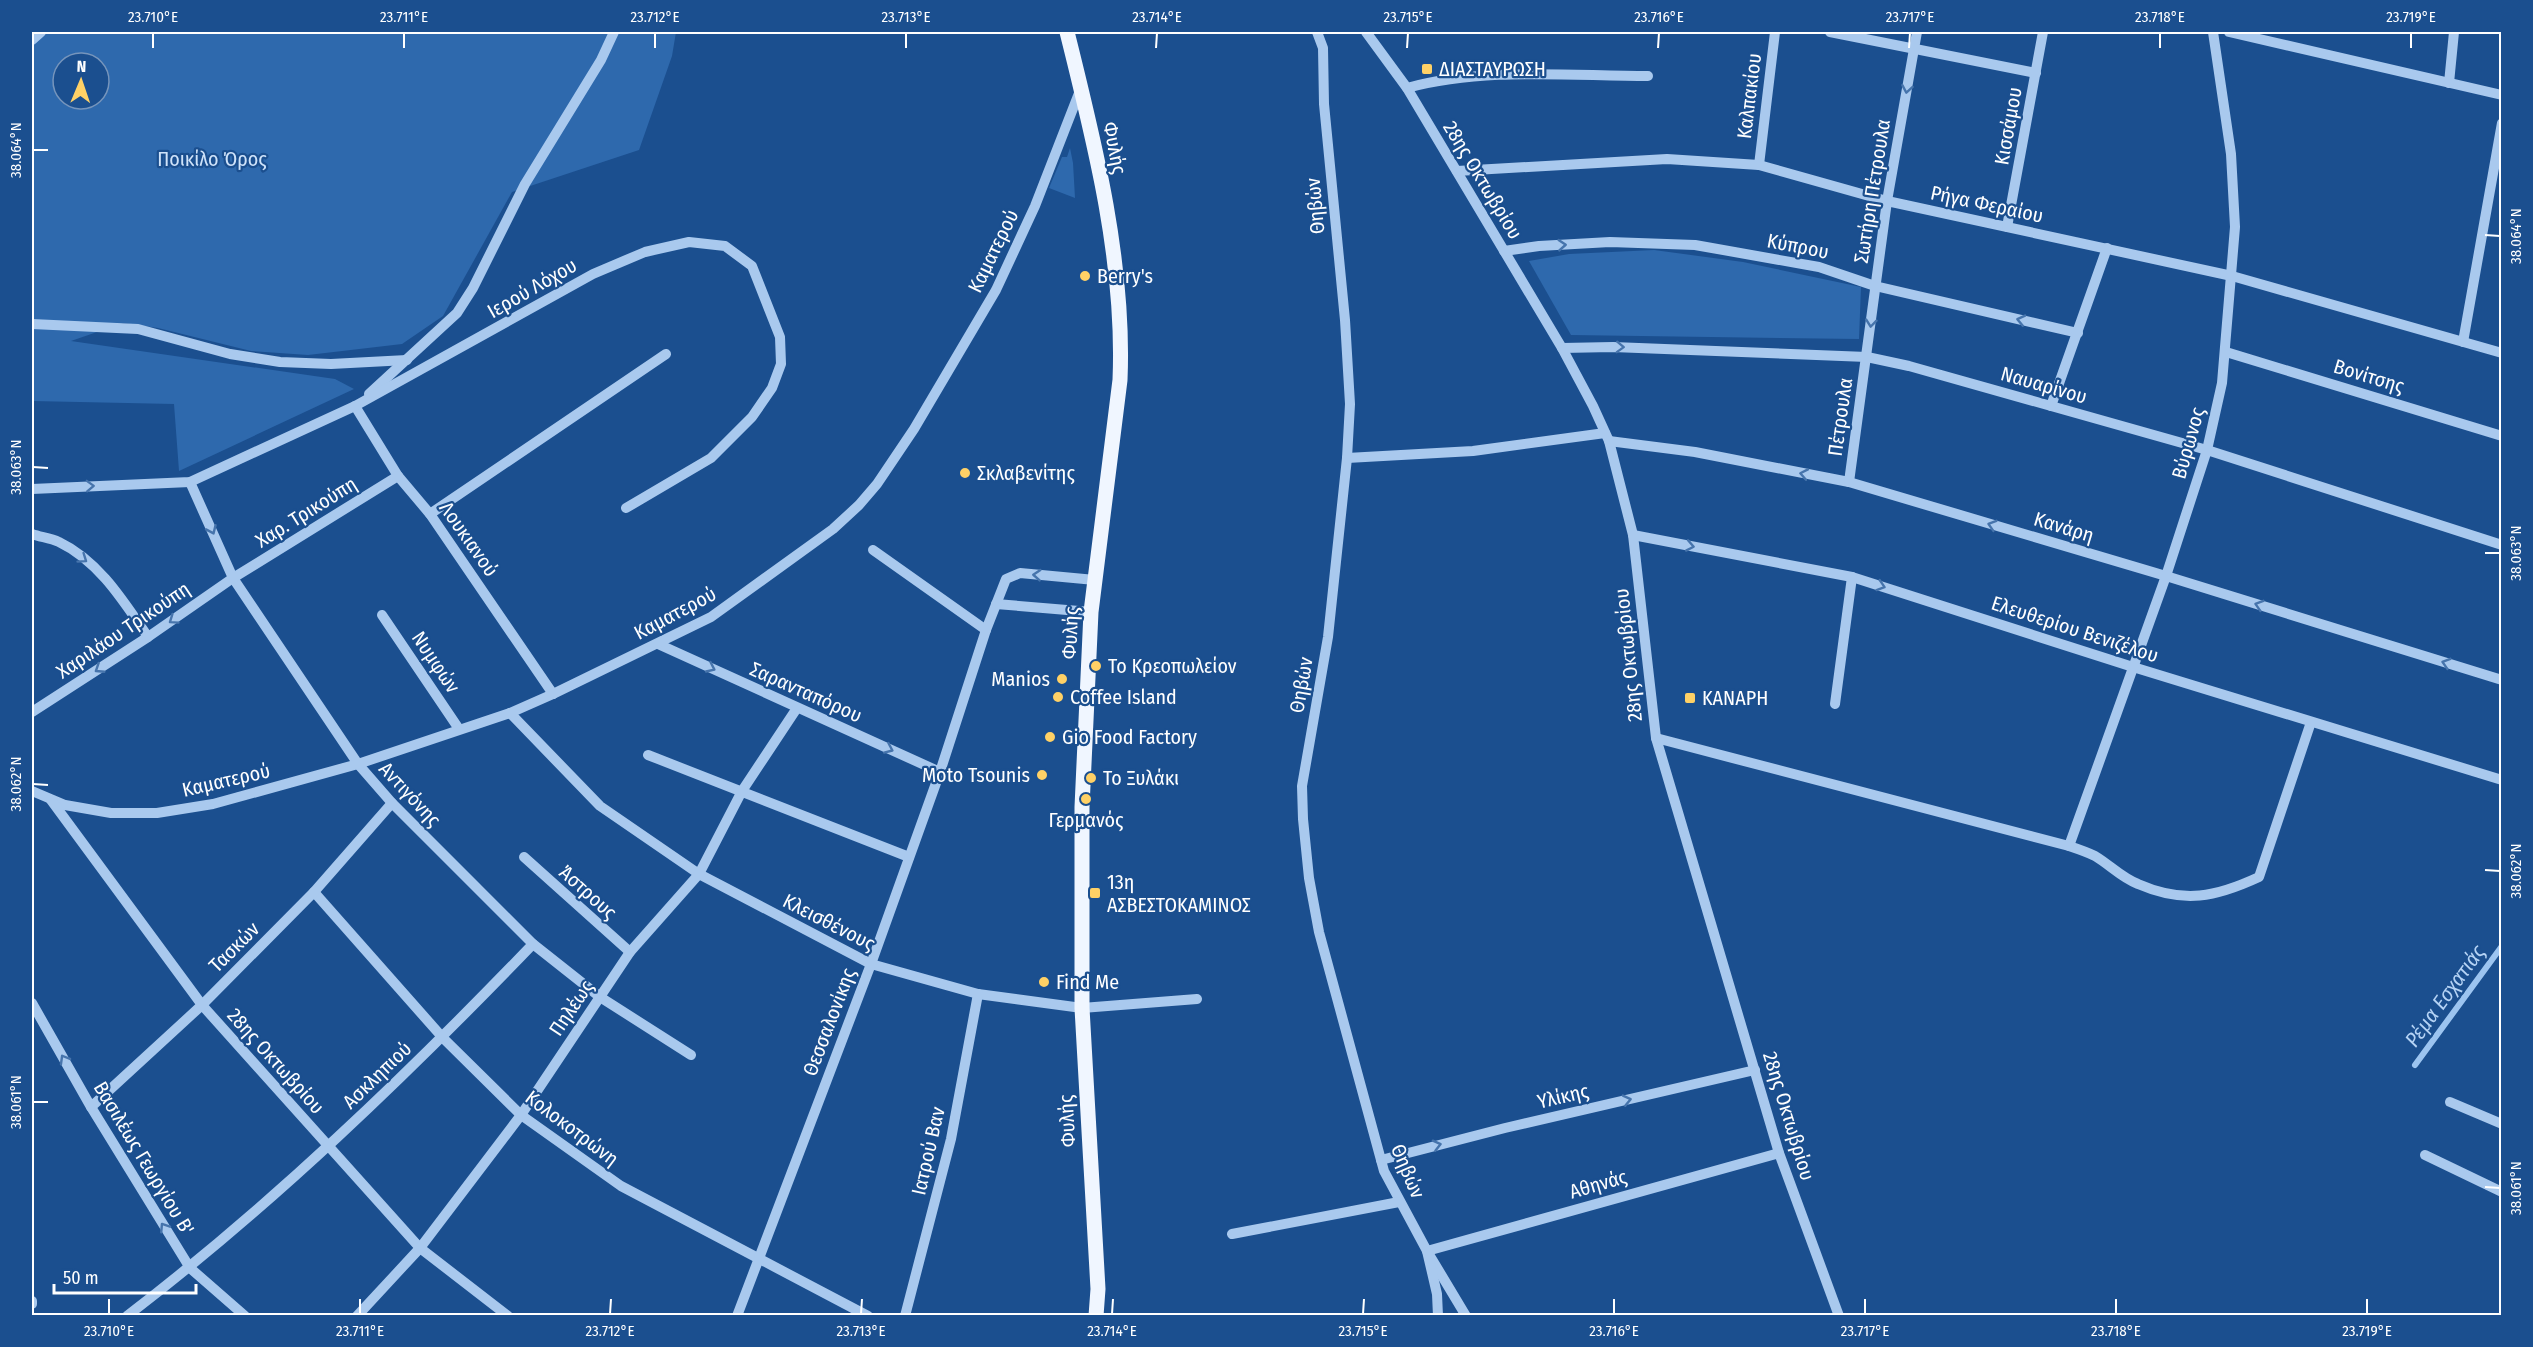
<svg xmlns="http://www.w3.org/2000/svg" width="2533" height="1347" font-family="'Fira Sans Condensed',sans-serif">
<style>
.green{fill:#2e69ad;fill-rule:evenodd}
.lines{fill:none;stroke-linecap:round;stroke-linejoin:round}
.stream{stroke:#9cc4f0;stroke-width:6}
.minor{stroke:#a9c9ee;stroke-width:10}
.major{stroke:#f0f6ff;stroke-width:15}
.oneway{stroke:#4674ac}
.ticks{fill:none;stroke:#fff;stroke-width:2}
.poi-dot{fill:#ffd166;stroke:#1b4f8f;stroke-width:2}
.labels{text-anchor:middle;stroke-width:4.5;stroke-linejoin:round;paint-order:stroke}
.poi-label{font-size:20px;fill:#fff;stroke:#1b4f8f;text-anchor:start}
.street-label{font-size:20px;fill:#fff;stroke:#1b4f8f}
.park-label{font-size:20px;fill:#cfe3fa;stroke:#1b4f8f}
.water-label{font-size:21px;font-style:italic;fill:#b5d3f5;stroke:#1b4f8f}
.neatline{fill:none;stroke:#fff;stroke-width:2}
.ticks-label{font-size:15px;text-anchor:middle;fill:#fff}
</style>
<rect width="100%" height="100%" fill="#1b4f8f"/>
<g class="green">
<path d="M 32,32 L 676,32 L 672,56 L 639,150 L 512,192 L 443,316 L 402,344 L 308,355 L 251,351 L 158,328 L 123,323 L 71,341 L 335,379 L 354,389 L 179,471 L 174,404 L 32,401 ZM 63,63 L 99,63 L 99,99 L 63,99 Z"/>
<polygon points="1070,148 1073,163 1075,198 1049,188 1062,157 1067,157"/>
<polygon points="1654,250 1743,262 1861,287 1859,339 1571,335 1529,261 1569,254"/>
</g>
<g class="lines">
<polyline class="stream" points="2415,1065 2502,946"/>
<g class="minor">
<polyline points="1317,32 1323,48 1324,104 1345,320 1350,404 1347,458 1328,637 1302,786 1303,819 1309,878 1319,932 1384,1171 1427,1251 1466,1316"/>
<polyline points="1366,32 1407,88 1562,348 1593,406 1609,441 1633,535 1656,738 1779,1153 1839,1316"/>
<polyline points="1830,32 2036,73"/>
<polyline points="2229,32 2502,95"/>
<polyline points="32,40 41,32"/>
<polyline points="2449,83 2454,32"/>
<path d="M 1407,88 C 1484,67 1569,76 1648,76"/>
<polyline points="1759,165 1775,32"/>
<polyline points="1457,171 1667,159 1759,165 1887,201 2232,276 2502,353"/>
<polyline points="2007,227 2043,32"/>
<polyline points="1504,251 1539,246 1610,242 1695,245 1819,267 1875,286 2078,333"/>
<polyline points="32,324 138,329 230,354 280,362 331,364 407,360"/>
<polyline points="2463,342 2502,123"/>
<polyline points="1562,348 1613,347 1867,357 1909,366 2207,450 2502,545"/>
<polyline points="2226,352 2502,436"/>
<polyline points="369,394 457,313 473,288 525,184 601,60 614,32"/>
<polyline points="355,406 398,476 430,514 553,694"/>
<polyline points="2051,406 2107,248"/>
<polyline points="1609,441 1695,452 1849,482 2166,576 2502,680"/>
<polyline points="1347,458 1473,451 1605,433"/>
<polyline points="190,482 233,578 358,764 392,803 533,944 600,997 691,1055"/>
<polyline points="1849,482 1887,201 1917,32"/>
<polyline points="32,489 190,482 355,406 593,274 645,252 689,242 725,246 752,266 780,337 781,364 772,388 752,417 711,458 626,508"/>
<polyline points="430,514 666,354"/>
<path d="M 32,534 C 40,537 50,538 59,542 C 99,561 124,602 148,637"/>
<polyline points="1633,535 1852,577 2133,667 2502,780"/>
<polyline points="873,550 986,630"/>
<polyline points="996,604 1091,612"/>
<polyline points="382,615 459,729"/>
<polyline points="658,644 940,772"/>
<polyline points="1835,704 1852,577"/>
<polyline points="32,712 148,637 233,578 398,476"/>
<polyline points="510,713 600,806 699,874 871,964 978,994 1082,1008 1197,999"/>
<path d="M 1656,738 L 2069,846 C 2078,849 2087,852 2095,856 C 2110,865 2122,878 2138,884 C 2184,904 2216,897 2259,877 L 2311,722"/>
<polyline points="648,755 909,857"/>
<polyline points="32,791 65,805 111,813 157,813 213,804 358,764 510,713 553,694 711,617 833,529 859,505 877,484 914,429 996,290 1035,206 1081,88"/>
<polyline points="51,800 202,1005 420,1248 508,1316"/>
<polyline points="2069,846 2166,576 2207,450 2222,383 2235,227 2231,154 2213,32"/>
<polyline points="524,857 630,952"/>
<polyline points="314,892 443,1038 521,1115 621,1186 868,1316"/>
<polyline points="32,1003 91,1107 190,1268 245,1316"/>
<polyline points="2450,1102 2502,1124"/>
<polyline points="91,1107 202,1005 314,892 392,803"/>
<polyline points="2425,1155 2502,1192"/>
<polyline points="1381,1160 1505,1128 1755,1070"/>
<polyline points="1232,1234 1399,1202"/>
<polyline points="32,1301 32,1304"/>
<path d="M 127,1316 C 273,1204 406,1076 533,944"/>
<polyline points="357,1316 420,1248 521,1115 630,952 699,874 742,791 797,708"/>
<polyline points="737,1316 871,964 940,772 986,630 1006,579 1020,573 1095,580"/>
<polyline points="905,1316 951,1139 978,994"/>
<polyline points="1438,1316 1437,1294 1427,1251 1779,1153"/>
</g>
<path class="major" d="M 1067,32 C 1095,144 1125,263 1120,380 L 1091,612 L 1082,807 L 1082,1008 L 1098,1289 L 1096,1316"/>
</g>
<defs><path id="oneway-chevron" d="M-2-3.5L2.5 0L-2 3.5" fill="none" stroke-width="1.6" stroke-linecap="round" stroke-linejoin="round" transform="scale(1.5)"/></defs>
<g class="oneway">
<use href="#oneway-chevron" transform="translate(1907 89) rotate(100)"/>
<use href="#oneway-chevron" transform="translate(1562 245) rotate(-4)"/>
<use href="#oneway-chevron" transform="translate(2021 320) rotate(-167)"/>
<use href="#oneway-chevron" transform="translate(1871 323) rotate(96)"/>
<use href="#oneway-chevron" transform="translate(1620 347) rotate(2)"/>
<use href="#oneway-chevron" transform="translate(1804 474) rotate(-169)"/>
<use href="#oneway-chevron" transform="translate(90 486) rotate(-2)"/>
<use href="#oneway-chevron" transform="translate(1992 525) rotate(-163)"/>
<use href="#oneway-chevron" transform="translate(212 530) rotate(66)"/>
<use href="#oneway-chevron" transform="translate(1690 546) rotate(11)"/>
<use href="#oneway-chevron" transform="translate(83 559) rotate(35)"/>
<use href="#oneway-chevron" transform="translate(1037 575) rotate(-176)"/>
<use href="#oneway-chevron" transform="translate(1881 586) rotate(18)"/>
<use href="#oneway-chevron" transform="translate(2259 605) rotate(-163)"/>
<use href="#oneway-chevron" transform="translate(173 620) rotate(145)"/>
<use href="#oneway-chevron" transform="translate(2446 663) rotate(-163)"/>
<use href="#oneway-chevron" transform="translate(711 668) rotate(25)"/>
<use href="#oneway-chevron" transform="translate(99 669) rotate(147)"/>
<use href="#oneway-chevron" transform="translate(889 749) rotate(24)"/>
<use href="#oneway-chevron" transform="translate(64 1059) rotate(-120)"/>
<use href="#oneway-chevron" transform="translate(1627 1100) rotate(-13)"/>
<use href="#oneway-chevron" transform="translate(1437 1145) rotate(-14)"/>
<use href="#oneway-chevron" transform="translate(164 1227) rotate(-123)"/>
</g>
<path class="ticks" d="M 153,48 L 153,33M 404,48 L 404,33M 655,48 L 655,33M 906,48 L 906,33M 1156,48 L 1157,33M 1407,48 L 1408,33M 1658,48 L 1659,33M 1909,48 L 1910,33M 2160,48 L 2160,33M 2411,48 L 2411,33M 33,150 L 48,150M 2485,235 L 2500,236M 33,467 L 48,468M 2485,553 L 2500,553M 33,784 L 48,785M 2485,870 L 2500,871M 33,1102 L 48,1102M 2485,1187 L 2500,1188M 109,1314 L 109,1299M 360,1314 L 360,1299M 610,1314 L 611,1299M 861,1314 L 862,1299M 1112,1314 L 1113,1299M 1363,1314 L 1364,1299M 1614,1314 L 1614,1299M 1865,1314 L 1865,1299M 2116,1314 L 2116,1299M 2367,1314 L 2367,1299"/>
<g class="poi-dot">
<rect x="1421" y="63" width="12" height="12" rx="3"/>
<circle cx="1085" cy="276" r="6"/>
<circle cx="965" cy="473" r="6"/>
<circle cx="1096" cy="666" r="6"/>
<circle cx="1062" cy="679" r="6"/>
<circle cx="1058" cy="697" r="6"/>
<rect x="1684" y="692" width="12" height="12" rx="3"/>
<circle cx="1050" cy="737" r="6"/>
<circle cx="1042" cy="775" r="6"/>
<circle cx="1091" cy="778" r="6"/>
<circle cx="1086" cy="799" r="6"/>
<rect x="1089" y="887" width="12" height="12" rx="3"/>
<circle cx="1044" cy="982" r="6"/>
</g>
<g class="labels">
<g class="poi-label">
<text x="1439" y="76">ΔΙΑΣΤΑΥΡΩΣΗ</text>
<text x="1097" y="283">Berry's</text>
<text x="977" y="480">Σκλαβενίτης</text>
<text x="1108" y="673">Το Κρεοπωλείον</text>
<text x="1050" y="686" text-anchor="end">Manios</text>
<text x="1070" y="704">Coffee Island</text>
<text x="1702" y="705">ΚΑΝΑΡΗ</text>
<text x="1062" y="744">Gio Food Factory</text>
<text x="1030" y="782" text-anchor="end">Moto Tsounis</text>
<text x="1103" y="785">Το Ξυλάκι</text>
<text x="1086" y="827" text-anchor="middle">Γερμανός</text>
<text x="1107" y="889">13η<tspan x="1107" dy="23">ΑΣΒΕΣΤΟΚΑΜΙΝΟΣ</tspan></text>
<text x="1056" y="989">Find Me</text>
</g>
<g class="street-label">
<text transform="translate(1749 96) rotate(-83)" y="7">Καλπακίου</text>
<text transform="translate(2008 126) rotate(-80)" y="7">Κισσάμου</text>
<text transform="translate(1115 148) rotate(79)" y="7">Φυλής</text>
<text transform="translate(1483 180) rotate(59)" y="7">28ης Οκτωβρίου</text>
<text transform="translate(1872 191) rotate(-81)" y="7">Σωτήρη Πέτρουλα</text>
<text transform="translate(1987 204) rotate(12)" y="7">Ρήγα Φεραίου</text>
<text transform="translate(1315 206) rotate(-95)" y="7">Θηβών</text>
<text transform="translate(1798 246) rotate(11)" y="7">Κύπρου</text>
<text transform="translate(993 251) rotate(-64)" y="7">Καματερού</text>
<text transform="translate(532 288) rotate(-30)" y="7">Ιερού Λόχου</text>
<text transform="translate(2369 376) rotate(17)" y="7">Βονίτσης</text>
<text transform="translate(2044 385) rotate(16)" y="7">Ναυαρίνου</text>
<text transform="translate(1840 417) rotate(-82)" y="7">Πέτρουλα</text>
<text transform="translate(2188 443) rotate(-74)" y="7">Βύρωνος</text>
<text transform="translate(306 512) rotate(-32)" y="7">Χαρ. Τρικούπη</text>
<text transform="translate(2064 527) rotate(17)" y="7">Κανάρη</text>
<text transform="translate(469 539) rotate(55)" y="7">Λουκιανού</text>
<text transform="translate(675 613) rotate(-28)" y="7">Καματερού</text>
<text transform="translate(2075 629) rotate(18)" y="7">Ελευθερίου Βενιζέλου</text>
<text transform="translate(123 630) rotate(-34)" y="7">Χαριλάου Τρικούπη</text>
<text transform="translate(1070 633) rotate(-87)" y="7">Φυλής</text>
<text transform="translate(1628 655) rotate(-96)" y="7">28ης Οκτωβρίου</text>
<text transform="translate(436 662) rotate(56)" y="7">Νυμφών</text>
<text transform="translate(1301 685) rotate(-80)" y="7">Θηβών</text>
<text transform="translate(806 692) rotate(24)" y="7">Σαρανταπόρου</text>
<text transform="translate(226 780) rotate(-13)" y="7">Καματερού</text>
<text transform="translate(410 794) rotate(47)" y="7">Αντιγόνης</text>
<text transform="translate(588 892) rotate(42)" y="7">Άστρους</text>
<text transform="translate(829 922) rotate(27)" y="7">Κλεισθένους</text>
<text transform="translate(234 947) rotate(-45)" y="7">Τασκών</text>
<text transform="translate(571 1008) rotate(-56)" y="7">Πηλέως</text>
<text transform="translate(829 1022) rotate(-69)" y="7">Θεσσαλονίκης</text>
<text transform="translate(276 1061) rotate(48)" y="7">28ης Οκτωβρίου</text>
<text transform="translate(377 1075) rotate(-44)" y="7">Ασκληπιού</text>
<text transform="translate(1563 1096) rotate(-13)" y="7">Υλίκης</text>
<text transform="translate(1789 1116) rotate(73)" y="7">28ης Οκτωβρίου</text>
<text transform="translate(1067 1121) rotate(-93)" y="7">Φυλής</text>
<text transform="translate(572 1128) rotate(37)" y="7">Κολοκοτρώνη</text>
<text transform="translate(928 1151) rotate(-77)" y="7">Ιατρού Βαν</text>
<text transform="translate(144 1158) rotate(59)" y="7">Βασιλέως Γεωργίου Β'</text>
<text transform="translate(1408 1171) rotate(67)" y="7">Θηβών</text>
<text transform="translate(1598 1184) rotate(-16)" y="7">Αθηνάς</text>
</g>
<g class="park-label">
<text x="212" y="166">Ποικίλο Όρος</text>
</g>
<g class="water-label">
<text transform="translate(2445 996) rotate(-54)" y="7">Ρέμα Εσχατιάς</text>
</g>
</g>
<rect width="2533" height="1347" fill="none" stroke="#1b4f8f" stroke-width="66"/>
<g transform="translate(81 81) rotate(2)"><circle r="28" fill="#1b4f8f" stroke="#7695bc" stroke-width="1.5"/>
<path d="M0-4.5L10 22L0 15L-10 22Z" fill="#ffd166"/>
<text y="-9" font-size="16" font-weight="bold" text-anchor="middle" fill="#ffffff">N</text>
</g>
<path d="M54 1284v9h142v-9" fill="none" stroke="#ffffff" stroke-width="3"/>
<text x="63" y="1284" font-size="18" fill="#ffffff" stroke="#1b4f8f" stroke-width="4.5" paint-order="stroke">50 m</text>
<rect x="33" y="33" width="2467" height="1281" class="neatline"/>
<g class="ticks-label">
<text x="153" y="22">23.710°E</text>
<text x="404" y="22">23.711°E</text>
<text x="655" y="22">23.712°E</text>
<text x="906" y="22">23.713°E</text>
<text x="1157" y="22">23.714°E</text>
<text x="1408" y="22">23.715°E</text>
<text x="1659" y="22">23.716°E</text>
<text x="1910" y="22">23.717°E</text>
<text x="2160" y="22">23.718°E</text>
<text x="2411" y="22">23.719°E</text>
<text transform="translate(16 150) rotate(-90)" y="5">38.064°N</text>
<text transform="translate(2516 236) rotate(-90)" y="5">38.064°N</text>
<text transform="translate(16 467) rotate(-90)" y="5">38.063°N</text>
<text transform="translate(2516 553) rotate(-90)" y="5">38.063°N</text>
<text transform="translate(16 784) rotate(-90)" y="5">38.062°N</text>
<text transform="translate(2516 871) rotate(-90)" y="5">38.062°N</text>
<text transform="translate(16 1102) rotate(-90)" y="5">38.061°N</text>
<text transform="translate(2516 1188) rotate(-90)" y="5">38.061°N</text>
<text x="109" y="1336">23.710°E</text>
<text x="360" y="1336">23.711°E</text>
<text x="610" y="1336">23.712°E</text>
<text x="861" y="1336">23.713°E</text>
<text x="1112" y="1336">23.714°E</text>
<text x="1363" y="1336">23.715°E</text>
<text x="1614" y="1336">23.716°E</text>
<text x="1865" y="1336">23.717°E</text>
<text x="2116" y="1336">23.718°E</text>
<text x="2367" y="1336">23.719°E</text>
</g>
</svg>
